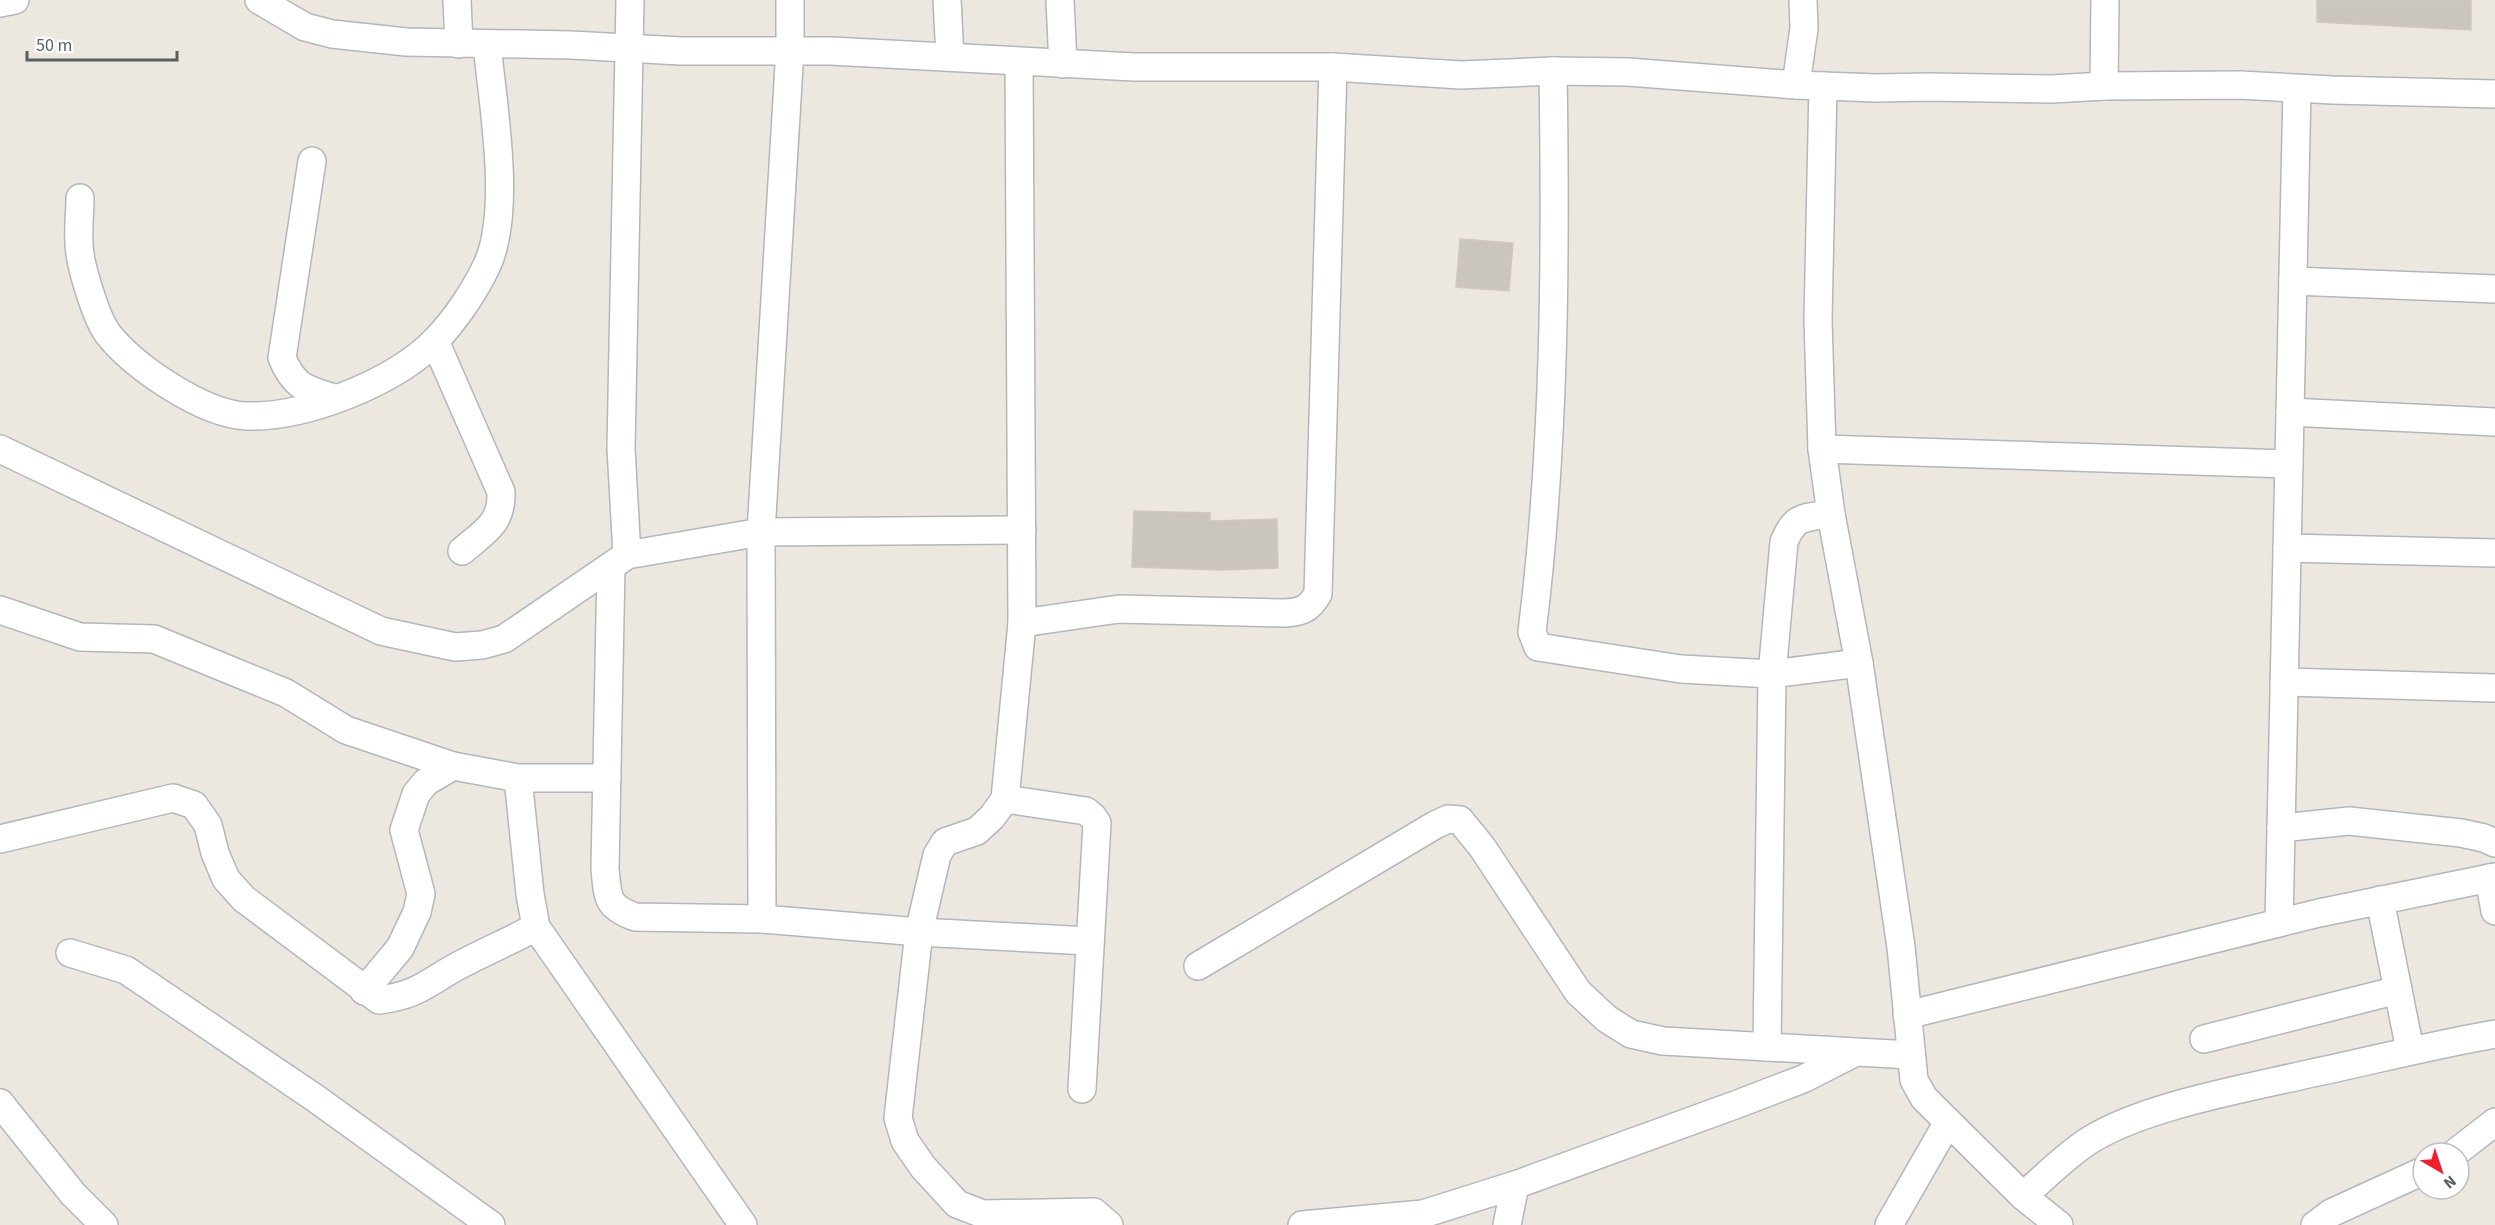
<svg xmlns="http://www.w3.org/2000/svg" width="2495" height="1225" font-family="'Source Sans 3',sans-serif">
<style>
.building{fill:#cac5be;stroke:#d2c8bd;stroke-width:1.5}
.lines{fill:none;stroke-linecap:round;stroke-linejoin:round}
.minor-casing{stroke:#b2b7bb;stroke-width:30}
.minor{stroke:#fff;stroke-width:27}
</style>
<rect width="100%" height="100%" fill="#ede8df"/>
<g class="building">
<polygon points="2317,0 2471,0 2471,30 2317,22"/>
<polygon points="1460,239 1513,243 1509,291 1456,287"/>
<polygon points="1134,511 1210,513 1210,521 1277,519 1278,568 1221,570 1132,567"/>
</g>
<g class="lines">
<defs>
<g id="minor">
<polyline points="259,0 305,27 332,34 406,42 571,45 681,51 831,51 1134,67 1333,67 1461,75 1553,71 1628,72 1796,85 1877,88 1928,87 2052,89 2104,86 2240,85 2332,90 2495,94"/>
<polyline points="457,0 459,44"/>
<polyline points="947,0 950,57"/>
<polyline points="1060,0 1063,64"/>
<polyline points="0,3 15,0"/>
<polyline points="1019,62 1022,623 1005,799 992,817 977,831 945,842 937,855 919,932 898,1118 905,1141 923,1167 957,1204 983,1214 1094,1212 1109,1225"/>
<path d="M 1553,71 C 1556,258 1555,447 1532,632 L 1538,647 L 1681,669 L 1772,674 L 1859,663"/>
<polyline points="1796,85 1804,28 1803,0"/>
<polyline points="1823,86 1818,320 1822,449 1831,514 1859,663 1901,947 1914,1080 1924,1098 2023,1196 2059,1225"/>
<polyline points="2104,86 2105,0"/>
<path d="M 312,161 L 282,358 C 295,388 306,389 334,398"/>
<path d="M 80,198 C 80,213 78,228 79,243 C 79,263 96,318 108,334 C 134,367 203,414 246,416 C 305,418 394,383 436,340 C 455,320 475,291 487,265 C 512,211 493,105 487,45"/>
<polyline points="2293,281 2495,289"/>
<path d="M 435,341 L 501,492 C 502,524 485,531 462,551"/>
<polyline points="2290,412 2495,422"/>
<polyline points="0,449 381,631 455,647 482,645 504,639 627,555 761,532 1022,530"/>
<polyline points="1822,449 2289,464"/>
<polyline points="2287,548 2495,553"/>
<polyline points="627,555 621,448 630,0"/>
<path d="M 611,566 L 605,869 C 608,898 606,906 635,917 L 762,919 L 919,932 L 1089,941"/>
<polyline points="0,610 80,637 154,639 286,693 346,730 453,766 518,778 607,778"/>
<path d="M 1022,623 L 1119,609 L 1285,613 C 1302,612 1309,609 1318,594 L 1333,67"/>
<polyline points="2284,682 2495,688"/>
<polyline points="518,778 530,894 536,927 743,1225"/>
<polyline points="1005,799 1086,811 1093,817 1097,823 1082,1089"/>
<polyline points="2281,828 2349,821 2461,833 2484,838 2495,843"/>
<path d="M 0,839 L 173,798 L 194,805 L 208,825 L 215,853 L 226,879 L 244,899 L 379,1000 C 417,995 424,985 456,967 C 482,953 510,941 536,927"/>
<polyline points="2489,878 2495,911"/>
<polyline points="2380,900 2410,1050"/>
<polyline points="762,919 761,532 790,49 790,0"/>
<polyline points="2279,923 2297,89"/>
<polyline points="70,953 126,970 315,1098 491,1225"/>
<polyline points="1198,966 1435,825 1448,819 1460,820 1482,847 1578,992 1607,1019 1631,1034 1663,1041 1910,1055"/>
<polyline points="364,991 400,948 417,912 421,894 404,830 416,794 426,782 453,766"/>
<polyline points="1907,1015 2319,913 2495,877"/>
<polyline points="2204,1039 2398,990"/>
<path d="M 1767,1047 L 1772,674 L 1784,542 C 1795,515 1804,518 1831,514"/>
<polyline points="0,1103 73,1194 104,1225"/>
<polyline points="2455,1153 2495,1122"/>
<path d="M 2023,1196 C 2044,1178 2066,1155 2090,1140 C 2145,1106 2243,1089 2308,1074 C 2370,1061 2432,1045 2495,1034"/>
<polyline points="1302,1225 1423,1214 1515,1185 1735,1105 1803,1079 1854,1053"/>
<polyline points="1507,1225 1515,1185"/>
<polyline points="1889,1225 1948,1122"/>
<polyline points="2315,1225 2331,1213 2423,1171"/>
</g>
</defs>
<use href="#minor" class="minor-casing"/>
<use href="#minor" class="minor"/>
</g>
<g transform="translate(2441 1171) rotate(141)"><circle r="28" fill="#ffffff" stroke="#bcbfc0" stroke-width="1.5"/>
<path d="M0-4.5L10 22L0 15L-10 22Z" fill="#f51d2a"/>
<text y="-9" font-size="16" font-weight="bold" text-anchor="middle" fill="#585e62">N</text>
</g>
<path d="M27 51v9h150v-9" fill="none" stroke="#585e62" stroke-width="3"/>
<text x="36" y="51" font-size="18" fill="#585e62" stroke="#ffffff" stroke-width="4.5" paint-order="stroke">50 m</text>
</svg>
